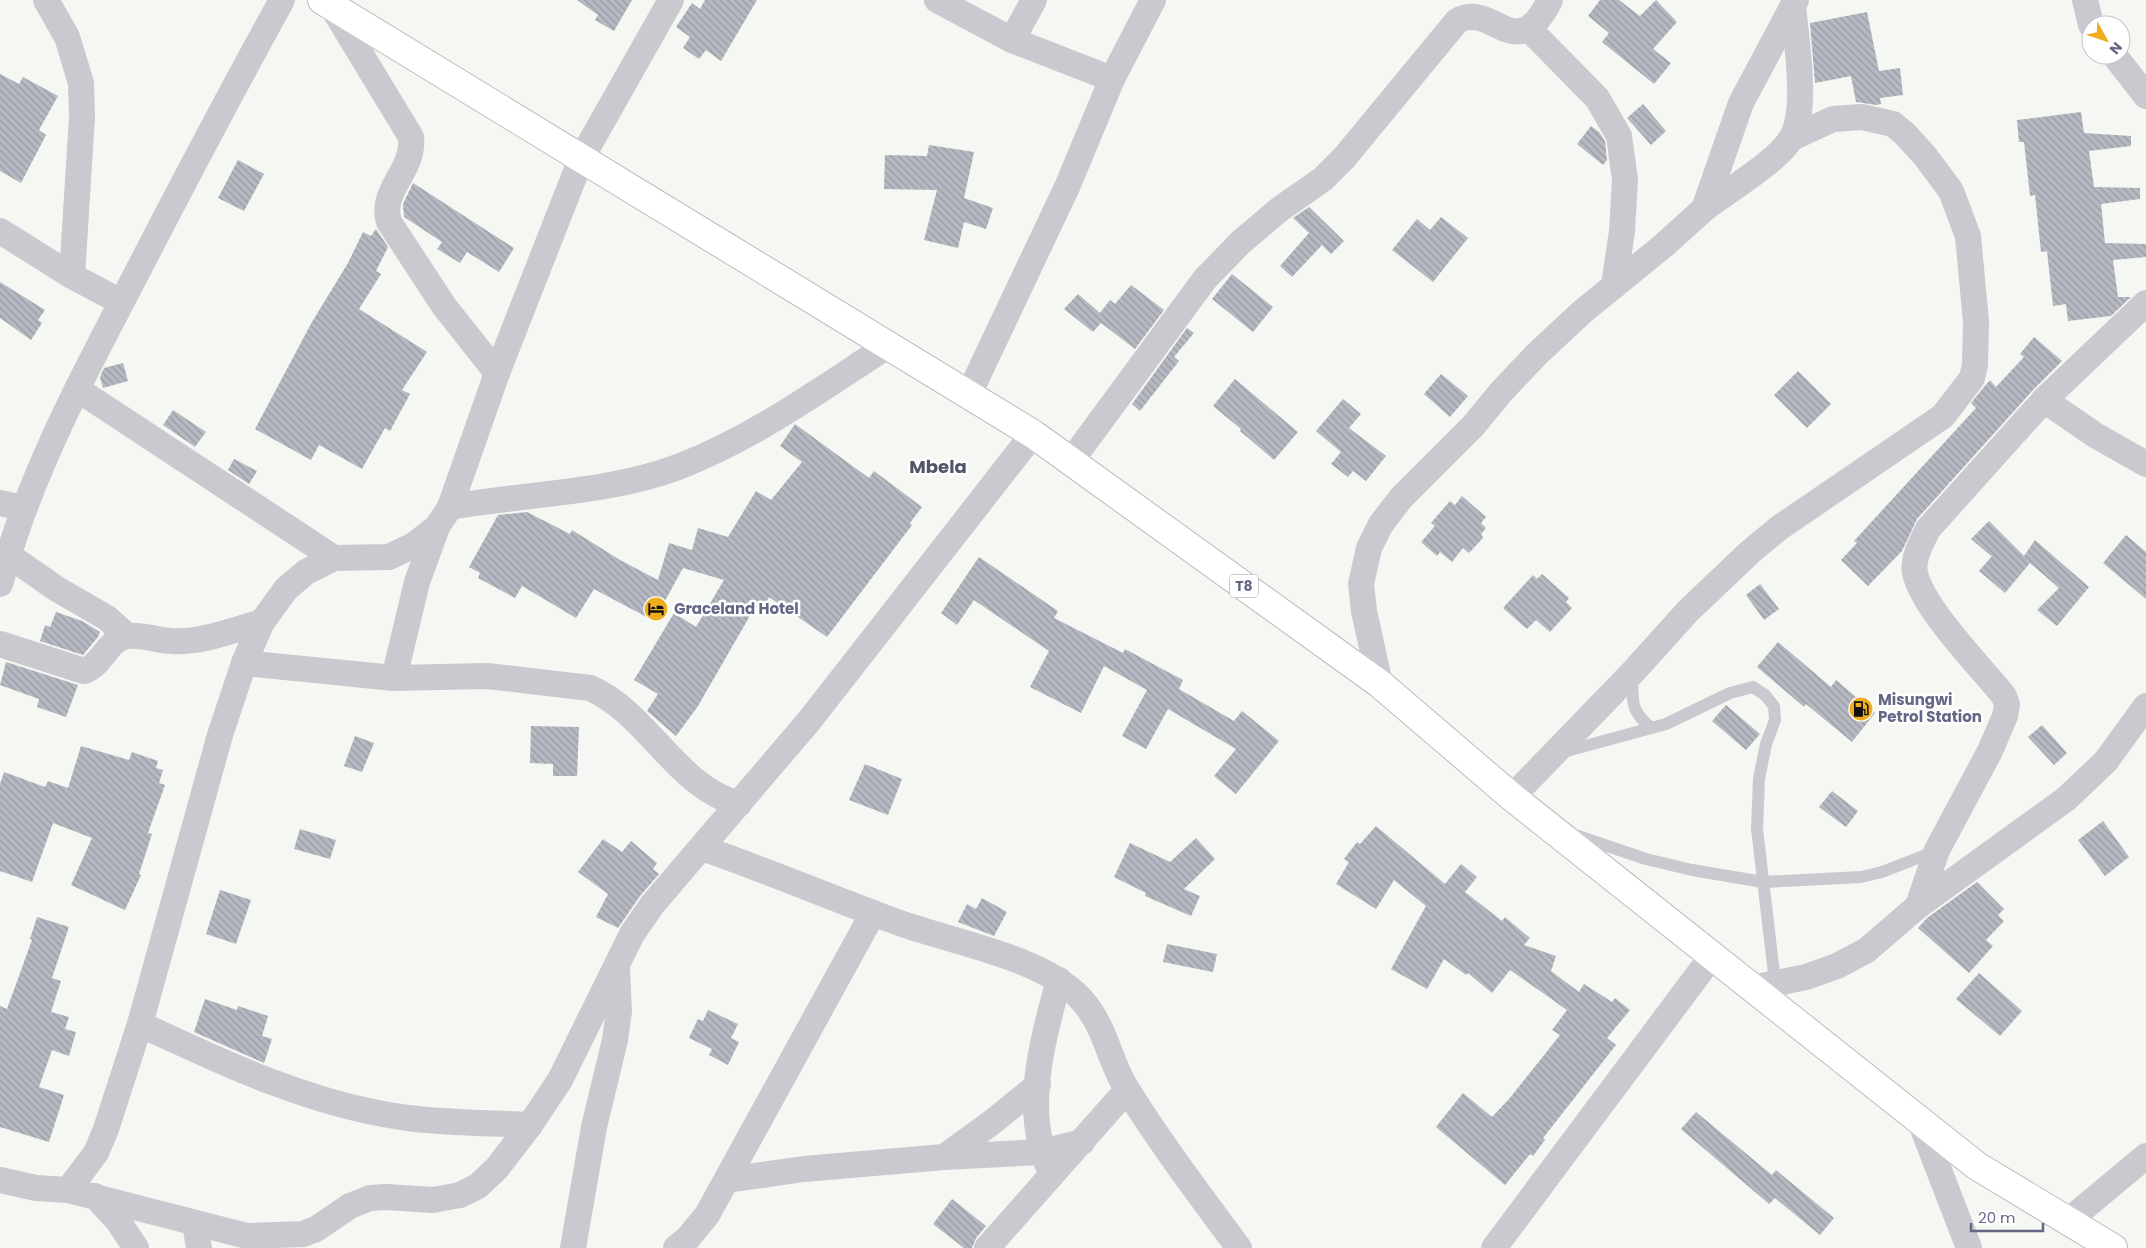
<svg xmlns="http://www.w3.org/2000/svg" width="2146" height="1248" font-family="Poppins,sans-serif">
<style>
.building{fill:url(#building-back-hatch)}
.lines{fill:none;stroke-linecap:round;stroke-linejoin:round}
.trunk-casing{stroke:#bbbbc0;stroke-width:30}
.service{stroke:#c9c9cf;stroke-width:12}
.minor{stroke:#c9c9cf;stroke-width:26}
.trunk{stroke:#fff;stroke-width:28}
.labels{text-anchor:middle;stroke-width:5;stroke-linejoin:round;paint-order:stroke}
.shield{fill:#fff;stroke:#9295aa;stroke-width:1}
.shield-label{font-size:14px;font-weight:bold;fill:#646786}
.poi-label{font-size:15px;font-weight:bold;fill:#646786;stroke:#fff;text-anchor:start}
.quarter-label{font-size:18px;font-weight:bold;fill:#52556a;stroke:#fff}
</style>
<defs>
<pattern id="building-back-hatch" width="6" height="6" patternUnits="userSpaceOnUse" patternTransform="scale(1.25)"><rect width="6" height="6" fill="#b7b9c2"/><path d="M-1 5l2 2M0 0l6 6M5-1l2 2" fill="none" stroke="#989aa3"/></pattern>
</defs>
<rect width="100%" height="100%" fill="#f5f7f3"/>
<g class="building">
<polygon points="577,0 632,0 614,31 595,20 598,15"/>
<polygon points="705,0 757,0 721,61 706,50 699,59 683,48 690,37 676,27 692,3 700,9"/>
<polygon points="1600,0 1619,0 1640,16 1656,0 1677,22 1653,49 1671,63 1654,84 1602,42 1609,33 1588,16"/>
<polygon points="1867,12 1879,71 1900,68 1903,95 1880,98 1881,104 1876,105 1856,102 1851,76 1815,83 1810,23"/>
<polygon points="0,74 19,84 23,77 58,96 39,130 46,135 21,183 0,171"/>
<polygon points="1643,104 1666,131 1651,145 1627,118"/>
<polygon points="2081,112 2084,133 2131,136 2131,146 2089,151 2094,187 2140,188 2140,199 2101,204 2105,243 2146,244 2146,257 2113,260 2118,297 2131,297 2111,316 2068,321 2066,304 2053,306 2047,251 2041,252 2035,195 2030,196 2024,142 2019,142 2017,120"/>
<polygon points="1591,126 1599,132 1605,141 1607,160 1603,165 1577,144"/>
<polygon points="929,145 974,152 964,198 993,208 986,229 964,222 958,248 924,240 937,190 884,189 885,155 927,156"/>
<polygon points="238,160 264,174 244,211 218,198"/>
<polygon points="413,183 514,248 499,272 467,252 460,263 437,249 442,242 404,217 403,204"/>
<polygon points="1309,207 1344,241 1331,254 1322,245 1292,277 1280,266 1309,233 1293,218"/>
<polygon points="1441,217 1468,238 1433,282 1392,250 1417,219 1430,230"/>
<polygon points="376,229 388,247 376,271 381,274 359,309 427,352 402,390 410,394 390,431 385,428 362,469 319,445 311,460 255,429 312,322 348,263 363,232 371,236"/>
<polygon points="1232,274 1273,307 1253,332 1212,299"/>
<polygon points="0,282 45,310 38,320 42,323 31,340 0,318"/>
<polygon points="1131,285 1164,310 1135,349 1101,323 1093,332 1064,309 1078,294 1100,313 1110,300 1115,304"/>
<polygon points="1187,328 1194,333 1174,357 1179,361 1140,411 1132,404"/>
<polygon points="2034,337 2062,361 2033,390 1917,519 1902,551 1868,586 1841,560 1857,543 1854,541 1976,408 1971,403 1984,387 1990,380 1996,387 2024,357 2020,354"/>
<polygon points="123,363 128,381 103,388 100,377 104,368"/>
<polygon points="1798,371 1831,404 1807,428 1774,395"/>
<polygon points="1441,374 1468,396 1450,417 1424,394"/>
<polygon points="1235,379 1298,432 1274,460 1240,431 1241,429 1213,406"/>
<polygon points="1343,399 1361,414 1349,428 1386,456 1366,481 1353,471 1348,477 1331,464 1341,452 1316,431"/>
<polygon points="173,410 206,432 195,447 163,425"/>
<polygon points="795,424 869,478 874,471 922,507 910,523 912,525 827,637 769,597 763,611 755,607 698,706 676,736 647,711 658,694 634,680 674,613 696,627 724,580 683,568 654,621 594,589 576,618 522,586 515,598 478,578 480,573 469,567 498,515 527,512 570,534 572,530 620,560 658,580 669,543 692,550 698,528 728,537 756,491 771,500 802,462 780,446"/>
<polygon points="234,459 257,471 249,484 228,470"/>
<polygon points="1462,496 1486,517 1481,523 1486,528 1481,534 1483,538 1469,553 1463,548 1452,562 1440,552 1437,556 1421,542 1435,526 1431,523 1450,501 1455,505"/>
<polygon points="1989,521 2024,556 2035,540 2089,587 2057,626 2037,610 2059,588 2030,563 2005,593 1979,571 1993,555 1991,556 1971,539"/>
<polygon points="2126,535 2146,552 2146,599 2103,563"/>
<polygon points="979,557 1058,611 1054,618 1123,653 1125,649 1183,680 1179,689 1234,721 1242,711 1279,741 1236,794 1214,776 1236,749 1168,709 1146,749 1122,736 1147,690 1104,666 1081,713 1030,687 1049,651 974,600 957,625 941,613"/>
<polygon points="1542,574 1569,598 1566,602 1572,608 1550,632 1536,620 1527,629 1503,608 1533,575 1537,579"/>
<polygon points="1760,584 1779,609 1764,620 1746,595"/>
<polygon points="56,612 82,621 100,632 98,637 83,655 40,641 45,625 50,627"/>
<polygon points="1778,642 1831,687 1836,680 1875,713 1852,742 1806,704 1804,707 1757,667"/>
<polygon points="6,662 78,685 66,717 37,707 39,699 0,685"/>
<polygon points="1726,705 1760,734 1746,750 1712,721"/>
<polygon points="2042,725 2067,753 2054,765 2028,737"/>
<polygon points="531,726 579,727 577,776 553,776 553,764 530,763"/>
<polygon points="355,736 374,743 362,772 344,766"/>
<polygon points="81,746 129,760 132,752 158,761 156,768 163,770 159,783 165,785 148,833 152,834 139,874 141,875 125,910 71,885 92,838 53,823 32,882 0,871 0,784 4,772 45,787 48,781 68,788"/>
<polygon points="865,764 902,779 888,815 849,800"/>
<polygon points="1832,791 1858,811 1846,827 1819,807"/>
<polygon points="2103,821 2129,857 2105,876 2078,840"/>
<polygon points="1376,826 1445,884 1461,864 1477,877 1465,892 1502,921 1505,917 1530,938 1524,945 1556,956 1551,971 1579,992 1584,984 1612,1002 1615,998 1630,1010 1607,1038 1616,1045 1543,1138 1545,1140 1533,1156 1530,1154 1505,1185 1436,1127 1463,1093 1492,1117 1509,1099 1560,1035 1552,1030 1567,1010 1510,970 1492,993 1468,973 1466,975 1444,959 1427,989 1391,969 1426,906 1394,880 1376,909 1336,884 1349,862 1344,859 1357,842 1360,844"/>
<polygon points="300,829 336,840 330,859 294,849"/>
<polygon points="1196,838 1215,859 1184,889 1200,896 1191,916 1145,896 1146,893 1114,877 1130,843 1170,862"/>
<polygon points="603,839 622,852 631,841 657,863 653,869 659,874 640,896 618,928 596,917 608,894 578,872"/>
<polygon points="1977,882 2004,909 1998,915 2004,921 1986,940 1993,946 1969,973 1918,928 1927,918"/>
<polygon points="220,890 251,900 236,944 206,934"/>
<polygon points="982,898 1007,912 994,936 958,922 967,904 976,909"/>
<polygon points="37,917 69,927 52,978 61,981 51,1012 69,1017 65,1029 76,1032 69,1056 52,1050 39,1087 64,1095 49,1142 0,1127 0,1006 7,1009 32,940 30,939"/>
<polygon points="1167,944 1217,954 1213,972 1163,962"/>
<polygon points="1979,973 2022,1011 2000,1036 1956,999"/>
<polygon points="205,999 237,1010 238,1006 268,1016 262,1036 272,1039 264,1063 194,1032"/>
<polygon points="708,1010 738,1024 731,1038 739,1042 728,1065 709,1055 712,1049 689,1038 698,1019 703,1021"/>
<polygon points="1696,1112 1772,1175 1776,1170 1834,1218 1820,1235 1775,1198 1769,1204 1681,1129"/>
<polygon points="952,1199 986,1226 976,1238 972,1248 964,1248 933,1224"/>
</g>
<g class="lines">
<defs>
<polyline id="trunk" points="322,0 1033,434 1380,684 1512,797 1977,1166 2113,1248"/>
</defs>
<use href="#trunk" class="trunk-casing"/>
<g class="service">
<path d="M 1632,676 C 1633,704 1630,709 1651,728"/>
<polyline points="1563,752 1666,724 1730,693 1753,687 1765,695 1774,706 1775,720 1766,744 1759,779 1757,829 1775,982"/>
<polyline points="1572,834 1646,859 1692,870 1763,882 1861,877 1882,872 1936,851"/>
</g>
<g class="minor">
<polyline points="46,0 67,37 81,83 82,117 72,276"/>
<polyline points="937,0 1012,40 1112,79"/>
<polyline points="2085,0 2091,25"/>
<path d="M 331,5 L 411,137 C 415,171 379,190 389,222 L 444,306 L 497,373"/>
<polyline points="1529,29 1597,98 1619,136 1625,180 1622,231 1614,286"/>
<polyline points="1012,40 1034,0"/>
<polyline points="2114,55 2146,96"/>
<path d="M 1704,209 C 1726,192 1780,160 1792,137 C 1808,108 1796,39 1793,5"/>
<polyline points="0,231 72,276 121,302"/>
<polyline points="77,389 334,558"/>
<polyline points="969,394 1067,187 1112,79 1153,0"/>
<polyline points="2044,400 2095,435 2146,464"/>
<path d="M 1071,461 L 1205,279 L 1241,242 L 1280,209 L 1323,179 L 1344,158 L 1457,21 C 1494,0 1515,69 1550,0"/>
<polyline points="0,503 23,508"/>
<path d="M 450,507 C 523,494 610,493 678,467 C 754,438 821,389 889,345"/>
<polyline points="8,555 57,589 107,618 127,636"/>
<path d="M 0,584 C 28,480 78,385 128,290 C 178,193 229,96 282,0"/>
<path d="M 0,644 L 84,671 C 102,666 108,638 128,636 C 142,634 157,641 171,641 C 201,643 233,630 262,622"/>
<path d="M 244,663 L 394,678 L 487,676 L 590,688 C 649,714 675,786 739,804"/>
<polyline points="394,678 417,582 437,527"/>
<polyline points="1380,684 1364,611 1361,584 1369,548 1381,524 1401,498 1473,426 1501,392 1537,354 1582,312 1663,246 1704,209 1741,103 1796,0"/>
<polyline points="1512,797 1632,673 1688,611 1750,552 1779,528 1943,416 1972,378 1975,365 1976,322 1968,236 1951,191 1925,156 1905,134 1893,124 1862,117 1833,119 1792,138"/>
<path d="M 702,848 C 768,871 832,898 897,922 C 951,942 1040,956 1080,998 C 1107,1027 1108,1060 1128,1091 C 1162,1145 1201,1197 1239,1248"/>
<path d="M 1918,906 L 1937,850 L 1990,751 L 2005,716 L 2007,705 L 2004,696 C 1980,666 1923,609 1915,573 C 1912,558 1922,542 1928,529 L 2044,400 L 2146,303"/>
<polyline points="1752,988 1806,977 1837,966 1867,950 1918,906 2066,799 2106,761 2146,706"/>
<path d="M 140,1024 C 225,1064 314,1106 408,1118 C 448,1123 490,1123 530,1125"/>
<polyline points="1920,1121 1969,1248"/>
<polyline points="944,1157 991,1123 1038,1085"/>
<path d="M 1049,1168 C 1022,1110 1043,1039 1059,980"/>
<polyline points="0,1180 36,1188 68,1190 247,1236 303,1234 316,1229 350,1206 370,1198 386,1197 433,1200 460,1195 478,1186 497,1168 530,1125 560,1080 632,934 652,905 809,721 1033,434"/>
<polyline points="727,1180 804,1169 944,1157 1042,1152 1082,1142"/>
<polyline points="68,1190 96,1153 106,1129 140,1024 220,735 244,663 262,622 286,589 306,572 334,558 389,557 414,545 437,527 450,507 497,373 581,159 671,0"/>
<polyline points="95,1196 118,1221 136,1248"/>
<polyline points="2068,1221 2146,1156"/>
<polyline points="195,1223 199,1248"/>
<polyline points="573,1248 594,1127 615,1040 619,1011 617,969"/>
<polyline points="676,1248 688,1238 707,1215 873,913"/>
<polyline points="987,1248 1127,1090"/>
<polyline points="1494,1248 1712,956"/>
</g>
<use href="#trunk" class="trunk"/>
</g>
<defs>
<symbol id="hotel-disc" viewBox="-11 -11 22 22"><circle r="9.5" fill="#edad1d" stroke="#fff"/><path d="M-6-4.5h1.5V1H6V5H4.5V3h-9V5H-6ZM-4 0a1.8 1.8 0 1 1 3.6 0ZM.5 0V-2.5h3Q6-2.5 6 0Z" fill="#111"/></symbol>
<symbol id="fuel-disc" viewBox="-11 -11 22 22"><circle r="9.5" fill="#edad1d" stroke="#fff"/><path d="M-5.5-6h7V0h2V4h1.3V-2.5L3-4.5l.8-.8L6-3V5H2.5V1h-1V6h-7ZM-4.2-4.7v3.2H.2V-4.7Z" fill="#111"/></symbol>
</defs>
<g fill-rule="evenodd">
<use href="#hotel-disc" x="642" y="595" width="28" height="28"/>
<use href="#fuel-disc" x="1847" y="695" width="28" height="28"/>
</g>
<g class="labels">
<rect class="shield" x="1230" y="574.5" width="28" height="23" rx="4"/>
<g class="shield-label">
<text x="1244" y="591">T8</text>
</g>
<g class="poi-label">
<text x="674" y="614">Graceland Hotel</text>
<text x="1878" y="705">Misungwi<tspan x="1878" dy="17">Petrol Station</tspan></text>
</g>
<g class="quarter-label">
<text x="938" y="473">Mbela</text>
</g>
</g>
<g transform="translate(2106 40) rotate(130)"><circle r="24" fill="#ffffff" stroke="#c1c2cf"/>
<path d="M0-4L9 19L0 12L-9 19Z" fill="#edad1d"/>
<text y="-8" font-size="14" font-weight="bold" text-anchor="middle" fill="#646786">N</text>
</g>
<path d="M1971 1223v8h72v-8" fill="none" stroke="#646786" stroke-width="2.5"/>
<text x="1978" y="1223" font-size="15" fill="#646786" stroke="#ffffff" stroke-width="4" paint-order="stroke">20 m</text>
</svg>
